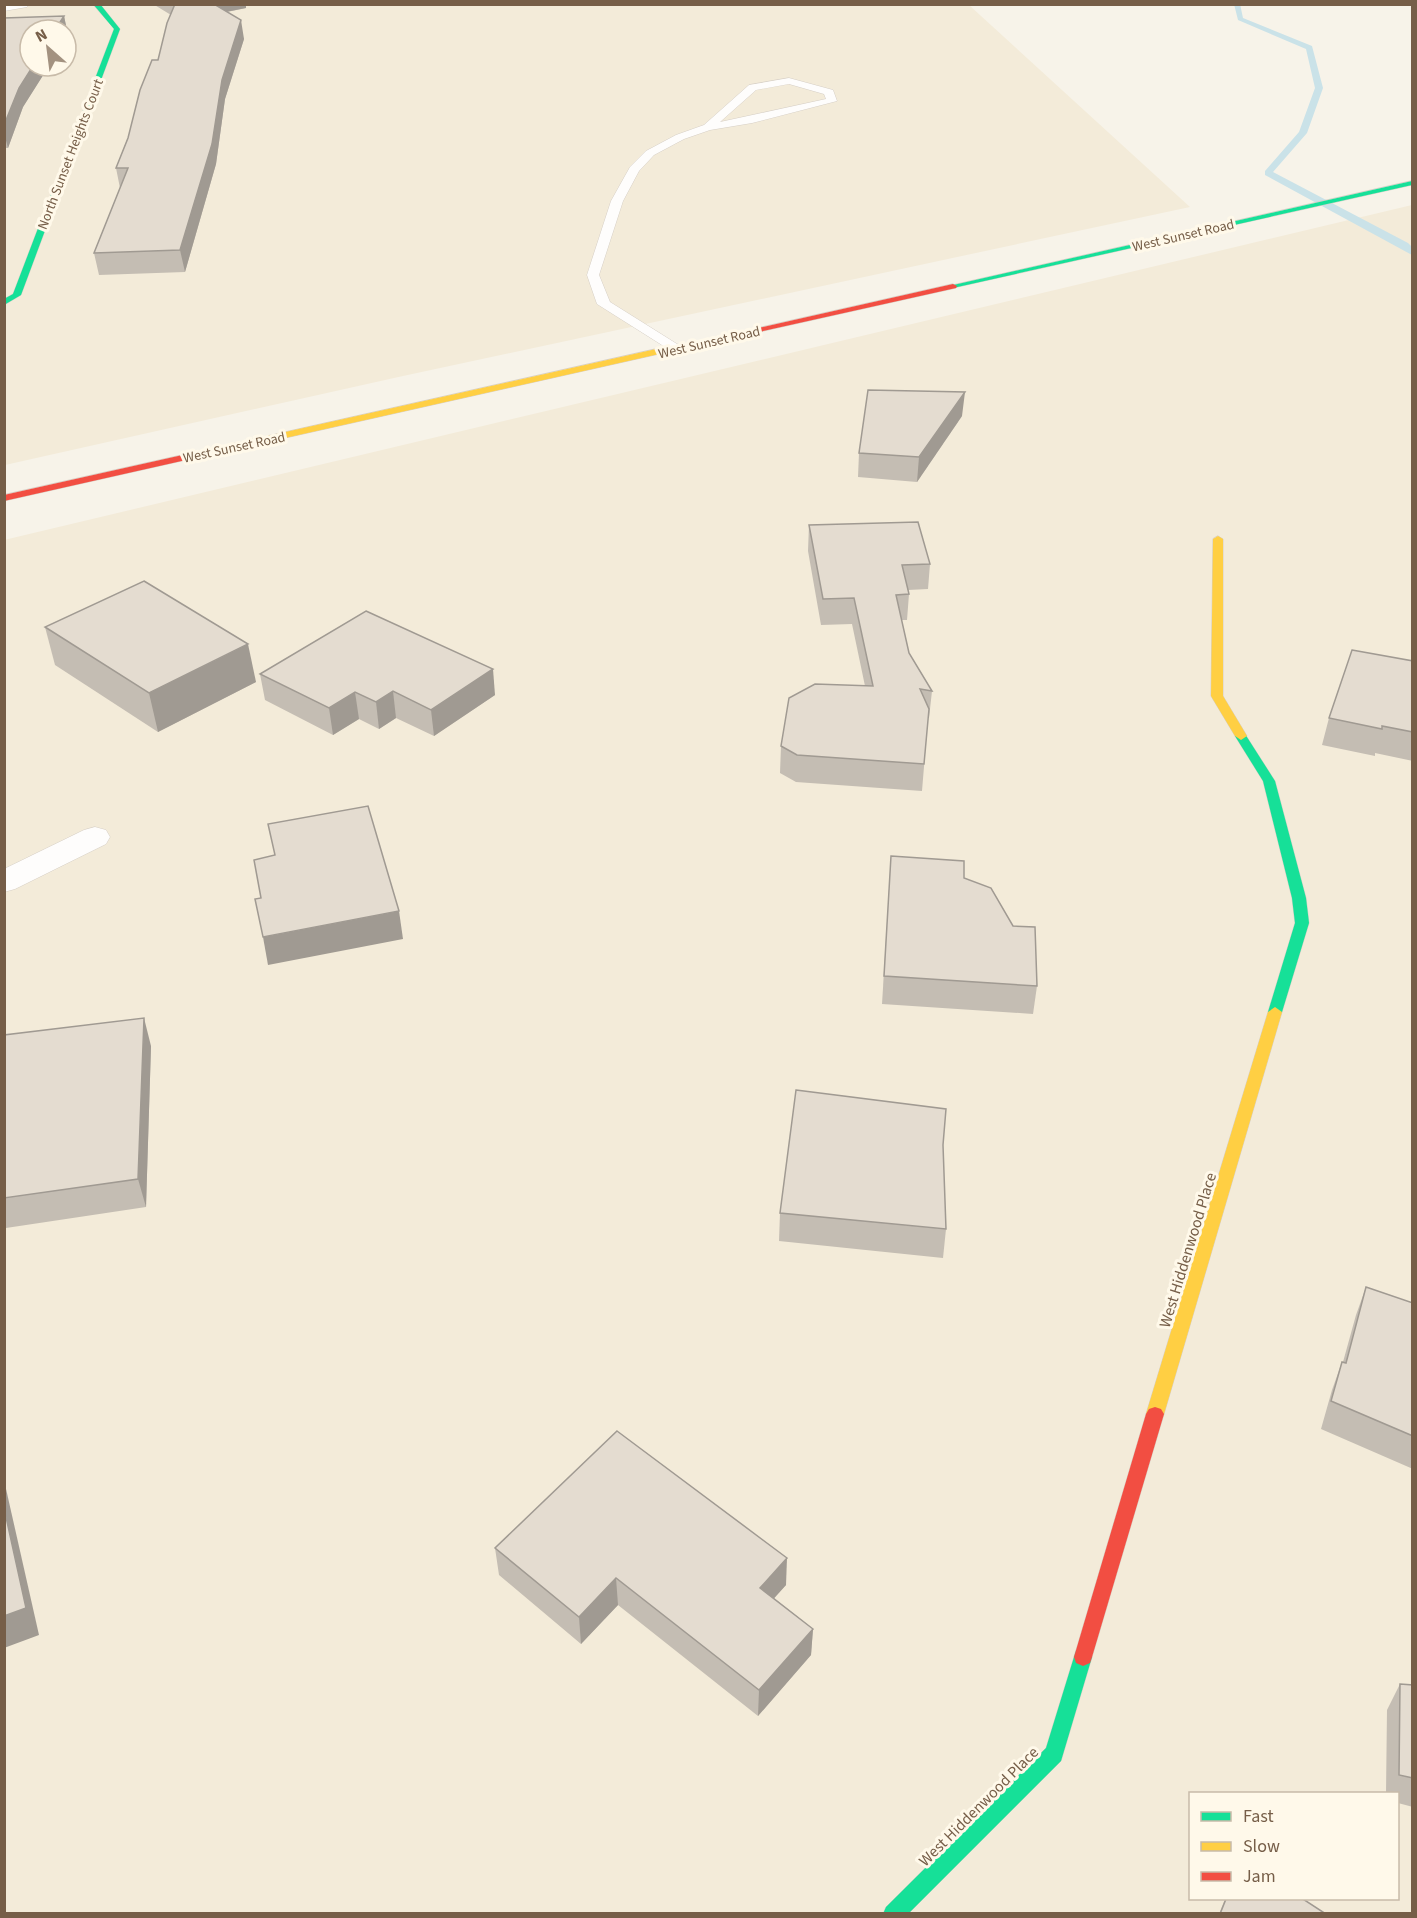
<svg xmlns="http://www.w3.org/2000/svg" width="1417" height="1918" font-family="'Source Sans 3',sans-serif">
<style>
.residential{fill:#f3ebd9;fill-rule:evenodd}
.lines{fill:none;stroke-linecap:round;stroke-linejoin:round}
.stream{fill:#cae2e8;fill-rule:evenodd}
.lane-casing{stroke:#d6cfc6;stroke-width:1}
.street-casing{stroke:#d6cfc6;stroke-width:1}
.fast-casing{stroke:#d7d0c7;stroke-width:1}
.slow-casing{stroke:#d7d0c7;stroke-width:1}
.jam-casing{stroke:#d7d0c7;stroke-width:1}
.lane{fill:#fefdfc;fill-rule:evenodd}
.street{fill:#fefdfc;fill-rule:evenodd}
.fast{fill:#16e098;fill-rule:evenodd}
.slow{fill:#ffcf43;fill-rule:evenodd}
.jam{fill:#f24e42;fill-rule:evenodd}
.wall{fill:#c4bdb3}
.shaded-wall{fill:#a09a92}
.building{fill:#e4dcd0;stroke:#a09a92;stroke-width:1.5}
.labels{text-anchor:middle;stroke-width:6;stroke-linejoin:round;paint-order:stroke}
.far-street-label{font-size:14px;fill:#765e48;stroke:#fff9ea}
.street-label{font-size:16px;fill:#765e48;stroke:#fff9ea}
</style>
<rect width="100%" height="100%" fill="#f7f3e9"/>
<g class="residential">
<path d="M 4,5 L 969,5 L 1190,207 L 403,376 L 5,465 ZM 30,30 L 66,30 L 66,66 L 30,66 Z"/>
<path d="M 1412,205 L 1412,1913 L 5,1913 L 4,540 ZM 1190,1794 L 1398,1794 L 1398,1898 L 1190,1898 Z"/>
</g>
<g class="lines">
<polygon class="stream" points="1234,4 1240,4 1243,18 1312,46 1323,88 1307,133 1273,172 1408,243 1412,247 1412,255 1265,175 1265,171 1299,132 1315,88 1306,49 1238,20"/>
<defs>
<path id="lane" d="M 789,78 L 833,90 L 837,101 L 752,123 L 710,130 L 684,139 L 654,155 L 639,171 L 623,201 L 599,275 L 610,302 L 685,349 L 678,353 L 673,352 L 597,304 L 587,275 L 611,201 L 630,167 L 646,151 L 676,135 L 704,125 L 749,85 ZM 789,84 L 824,94 L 826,99 L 720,122 L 756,90 Z"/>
<g id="street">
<polygon points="4,4 29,4 27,7 4,11"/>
<polygon points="95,827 106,830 110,837 106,844 15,889 4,892 4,869 84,830"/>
</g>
<g id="fast">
<polygon points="93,4 100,4 120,29 21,295 4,305 4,299 13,294 114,29"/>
<polygon points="1412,181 1412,185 953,288 949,286"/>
<polygon points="1241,732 1245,734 1275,781 1306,898 1309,923 1282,1012 1275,1017 1268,1012 1295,923 1292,898 1263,781 1235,736"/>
<polygon points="1083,1648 1090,1651 1092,1657 1061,1761 908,1914 883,1914 886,1907 1046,1748 1074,1657 1076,1651"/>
</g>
<g id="slow">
<polygon points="665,347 669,350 668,352 254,445 249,442 254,439"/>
<polygon points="1218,536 1223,539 1223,696 1247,736 1241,740 1235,736 1211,696 1213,539"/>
<polygon points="1275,1007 1282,1012 1164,1414 1161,1419 1155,1421 1149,1419 1146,1414 1268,1012"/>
</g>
<g id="jam">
<polygon points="953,284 957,286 956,288 665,353 661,350"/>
<polygon points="254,439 257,440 257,444 4,501 4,495"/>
<polygon points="1155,1407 1161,1409 1164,1414 1092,1657 1090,1663 1083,1666 1076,1663 1074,1657 1146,1414 1149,1409"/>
</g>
</defs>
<use href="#lane" class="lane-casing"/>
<use href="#street" class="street-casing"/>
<use href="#fast" class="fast-casing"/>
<use href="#slow" class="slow-casing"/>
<use href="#jam" class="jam-casing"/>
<use href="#lane" class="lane"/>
<use href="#street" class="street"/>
<use href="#fast" class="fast"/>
<use href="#slow" class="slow"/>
<use href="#jam" class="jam"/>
</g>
<g class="wall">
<polygon points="153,4 246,4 246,8 227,12 244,39 225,99 216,164 185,272 99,275 94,253 120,188 116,168 158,60 171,15"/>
<polygon points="64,16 68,35 23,107 8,148 5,148 4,151 4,18"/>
<polygon points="962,416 917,482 858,477 859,453"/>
<polygon points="809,525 930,564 928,589 908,590 909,594 907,620 901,620 909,653 932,691 929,718 928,718 922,791 796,782 780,773 781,746 865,686 852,624 821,625 808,551"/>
<polygon points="45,627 256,682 158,732 55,665"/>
<polygon points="1413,661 1413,761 1375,753 1375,756 1322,745 1329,718"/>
<polygon points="260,674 495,695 434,736 396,718 379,729 359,719 333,735 265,700"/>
<polygon points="891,856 964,878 1037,986 1033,1014 882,1004"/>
<polygon points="4,1035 151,1046 146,1207 6,1228 4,1225"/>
<polygon points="780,1213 946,1229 943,1258 779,1241"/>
<polygon points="1366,1287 1413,1303 1413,1469 1321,1429 1332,1390 1342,1362 1343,1362 1356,1315"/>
<polygon points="495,1548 786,1585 774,1598 813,1629 811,1655 758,1716 618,1605 581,1644 499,1575"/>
<polygon points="1400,1684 1413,1685 1413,1807 1398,1803 1398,1794 1386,1794 1387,1710"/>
<polygon points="1225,1899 1303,1899 1326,1914 1219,1914"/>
</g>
<g class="shaded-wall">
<polygon points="204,4 246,4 246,8 205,16"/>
<polygon points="64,16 68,35 66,38 66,30 55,30"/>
<polygon points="241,20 244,39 225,99 216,164 185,272 180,250 222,80"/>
<polygon points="33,66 49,66 23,107 8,148 4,133 4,125 19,88"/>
<polygon points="965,392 962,416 917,482 919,457"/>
<polygon points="248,644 256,682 158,732 149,693"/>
<polygon points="493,669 495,695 434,736 431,710"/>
<polygon points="393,691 396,718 379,729 376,702"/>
<polygon points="355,692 359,719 333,735 329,708"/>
<polygon points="399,911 403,939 268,965 263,937"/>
<polygon points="144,1018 151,1046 146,1207 138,1179"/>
<polygon points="4,1480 39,1635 4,1648"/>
<polygon points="787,1558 786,1585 759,1615 760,1588"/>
<polygon points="616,1578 618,1605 581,1644 579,1617"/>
<polygon points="813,1629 811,1655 758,1716 759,1690"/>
</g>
<g class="building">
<polygon points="175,4 214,4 241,20 222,80 212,144 180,250 94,253 128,168 116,168 128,138 140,90 152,60 158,60 167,23"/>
<polygon points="64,16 55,30 30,30 30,66 33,66 19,88 4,125 4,18"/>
<polygon points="868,390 965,392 919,457 859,453"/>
<polygon points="918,522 930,564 902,565 909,594 896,595 909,653 932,691 920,689 929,709 924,764 797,755 781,746 789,698 815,684 873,686 854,598 823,599 809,525"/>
<polygon points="144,581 248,644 149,693 45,627"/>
<polygon points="366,611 493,669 431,710 393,691 376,702 355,692 329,708 260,674"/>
<polygon points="1352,650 1413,661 1413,732 1382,726 1382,729 1329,718"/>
<polygon points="368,806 399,911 263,937 255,899 261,898 254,860 275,855 268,824"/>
<polygon points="891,856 964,861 964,878 991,888 1013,926 1035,927 1037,986 884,976"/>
<polygon points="144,1018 138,1179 4,1198 4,1035"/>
<polygon points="796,1090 946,1109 943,1145 946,1229 780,1213"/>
<polygon points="1366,1287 1413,1303 1413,1436 1331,1401 1342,1362 1346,1363"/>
<polygon points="617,1431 787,1558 760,1588 813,1629 759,1690 616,1578 579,1617 495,1548"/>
<polygon points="4,1508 26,1608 4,1616"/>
<polygon points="1400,1684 1413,1685 1413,1778 1399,1775"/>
<polygon points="1226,1899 1303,1899 1326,1914 1220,1914"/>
</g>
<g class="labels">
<g class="far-street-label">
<text transform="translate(70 154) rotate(-69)" y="5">North Sunset Heights Court</text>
<text transform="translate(1183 235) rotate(-13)" y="5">West Sunset Road</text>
<text transform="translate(709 342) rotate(-13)" y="5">West Sunset Road</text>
<text transform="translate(234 447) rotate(-12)" y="5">West Sunset Road</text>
</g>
<g class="street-label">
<text transform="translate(1187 1250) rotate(-73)" y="6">West Hiddenwood Place</text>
<text transform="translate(978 1806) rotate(-45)" y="6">West Hiddenwood Place</text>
</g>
</g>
<rect width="1417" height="1918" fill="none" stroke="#765e48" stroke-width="12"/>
<rect x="1189" y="1792" width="210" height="108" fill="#fff9ea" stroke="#c8bba9" stroke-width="1.5"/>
<rect x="1201" y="1812" width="30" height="9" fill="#16e098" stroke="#c8bba9" stroke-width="1.5"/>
<text x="1243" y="1822" font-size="18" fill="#765e48">Fast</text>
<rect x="1201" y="1842" width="30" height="9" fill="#ffcf43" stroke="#c8bba9" stroke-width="1.5"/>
<text x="1243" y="1852" font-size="18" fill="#765e48">Slow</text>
<rect x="1201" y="1872" width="30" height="9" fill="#f24e42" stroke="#c8bba9" stroke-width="1.5"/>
<text x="1243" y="1882" font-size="18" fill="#765e48">Jam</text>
<g transform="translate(48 48) rotate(332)"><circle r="28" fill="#fff9ea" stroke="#c8bba9" stroke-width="1.5"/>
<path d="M0-4.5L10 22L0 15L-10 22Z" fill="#a39280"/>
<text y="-9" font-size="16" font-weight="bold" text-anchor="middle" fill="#765e48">N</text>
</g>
</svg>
